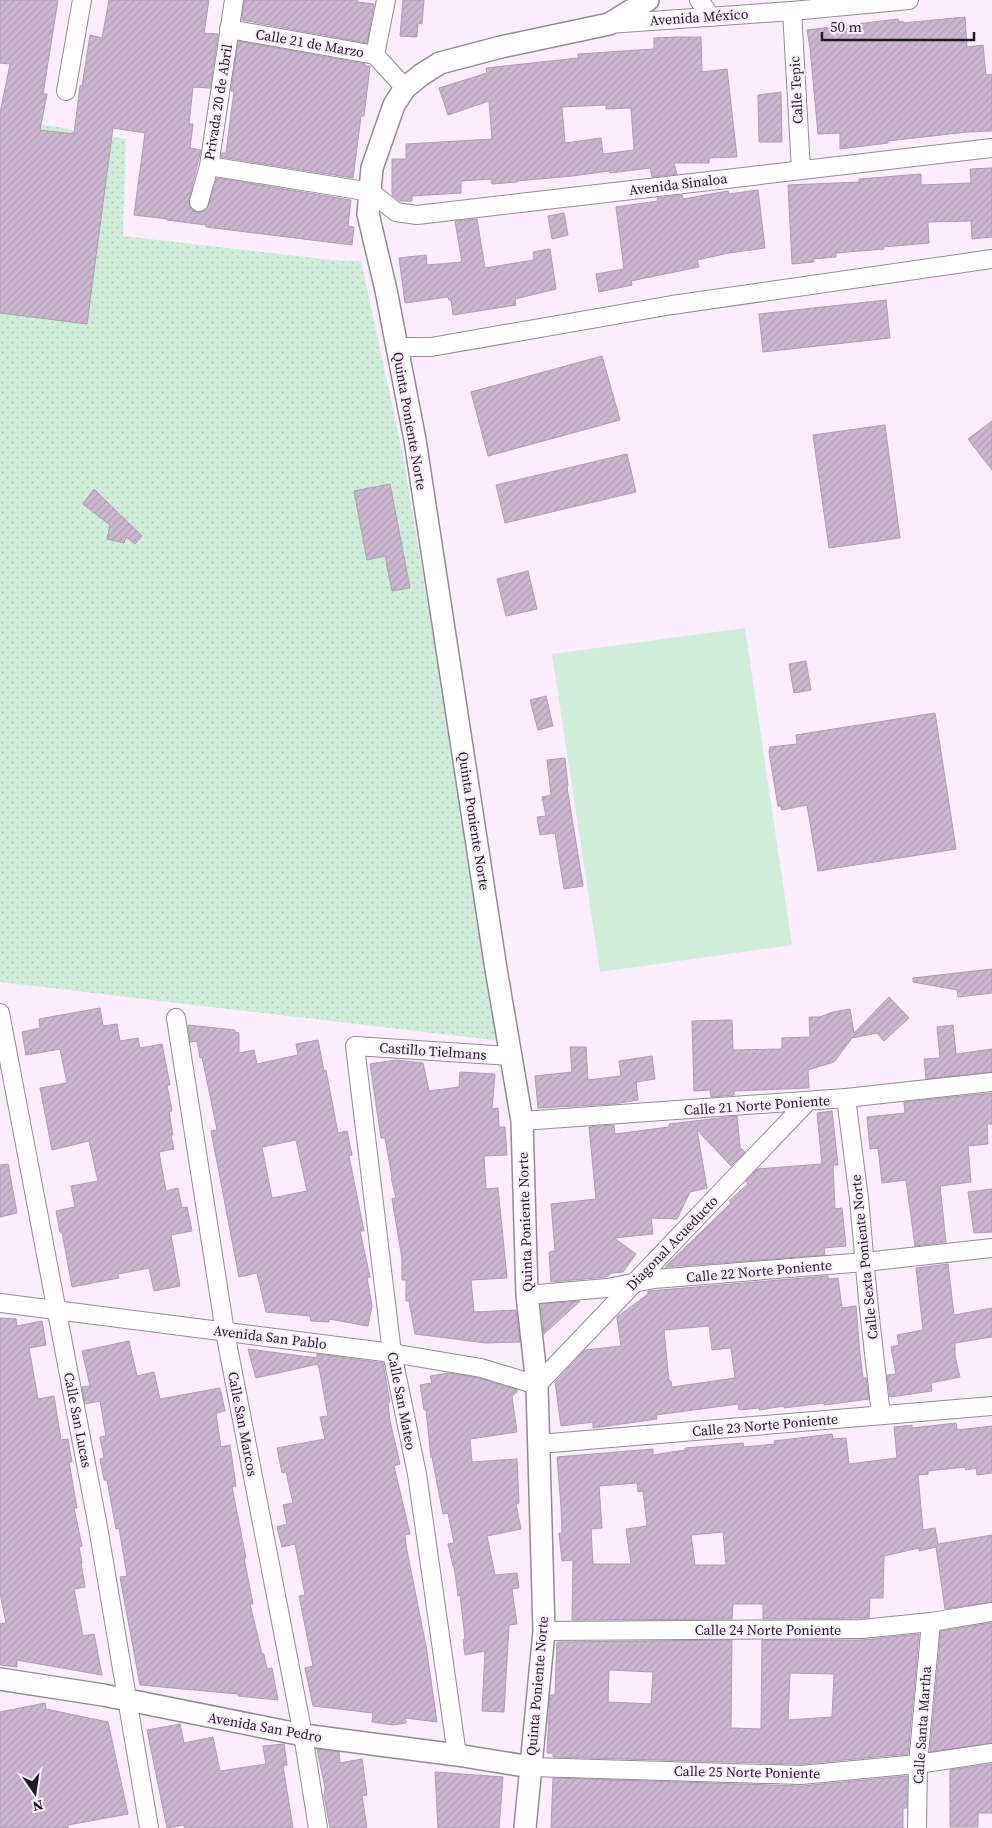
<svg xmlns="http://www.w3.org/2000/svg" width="992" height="1828" font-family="'Source Serif 4',serif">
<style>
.grass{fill:url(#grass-dots)}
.garden{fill:#cfedd8}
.building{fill:url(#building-hatch);stroke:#ab9dae;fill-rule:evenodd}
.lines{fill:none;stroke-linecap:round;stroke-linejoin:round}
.minor-casing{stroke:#968899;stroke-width:20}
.tertiary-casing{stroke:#968899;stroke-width:24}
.minor{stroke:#fff;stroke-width:18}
.tertiary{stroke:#fff;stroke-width:21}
.labels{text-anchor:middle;stroke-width:4;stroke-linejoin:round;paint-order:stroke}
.street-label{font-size:14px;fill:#201b21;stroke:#fbecfe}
</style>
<defs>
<pattern id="grass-dots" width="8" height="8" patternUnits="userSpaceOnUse" patternTransform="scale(1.25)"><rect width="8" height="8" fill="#cfedd8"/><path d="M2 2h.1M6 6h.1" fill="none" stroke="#b1cbb9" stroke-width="1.8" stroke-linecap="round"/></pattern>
<pattern id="building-hatch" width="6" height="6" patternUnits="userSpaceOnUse" patternTransform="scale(1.25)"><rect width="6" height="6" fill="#ccb7d0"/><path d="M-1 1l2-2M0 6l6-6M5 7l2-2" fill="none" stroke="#af9db2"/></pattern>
</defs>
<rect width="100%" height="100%" fill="#fbecfe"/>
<polygon class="grass" points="0,117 126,139 123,236 331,260 361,261 402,450 501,1041 0,982"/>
<polygon class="garden" points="745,628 792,945 600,972 552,654"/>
<g class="building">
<polygon points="0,0 58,0 43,94 47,94 40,130 74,134 80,86 82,86 90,35 102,38 109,0 209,0 204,33 218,34 210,88 193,87 189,124 193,124 190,148 201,150 189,199 191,209 196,212 201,212 207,209 217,178 351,200 348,226 354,227 352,245 206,227 206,225 167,220 167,219 134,215 145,133 113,128 87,324 0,313 0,113 10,64 0,63"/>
<polygon points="244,0 358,0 357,2 374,4 367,43 242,20"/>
<polygon points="403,0 424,0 422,24 418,23 417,37 400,36"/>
<polygon points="965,17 967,47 983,45 986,75 992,74 992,131 967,132 888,141 888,143 840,149 840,133 818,134 810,48 807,30 898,19 899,22 903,21 903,23"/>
<path d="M 678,37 L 701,37 L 702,72 L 727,69 L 737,157 L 709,158 L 709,163 L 674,163 L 677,174 L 652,177 L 650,168 L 610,173 L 609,171 L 572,176 L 517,181 L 517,182 L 492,184 L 491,179 L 461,181 L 461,193 L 412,196 L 412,201 L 400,201 L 392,195 L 392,159 L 406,159 L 406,144 L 492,139 L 489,101 L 448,115 L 439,88 L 487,73 L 486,68 L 578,58 L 578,54 L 654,49 L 654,38 ZM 606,105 L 606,109 L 631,108 L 634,150 L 603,154 L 601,138 L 565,143 L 562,107 Z"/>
<polygon points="238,41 365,64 365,66 370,66 364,116 361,116 353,178 221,157 222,153 226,153 234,91 231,91"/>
<polygon points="781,92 782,142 759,142 758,95"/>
<polygon points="992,168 992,237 972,239 971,221 928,222 929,243 883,247 884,249 836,253 836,257 813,259 814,262 792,264 788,185 859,182 859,179 921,174 921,185 971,183 970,169"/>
<polygon points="758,190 765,248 729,253 697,260 699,267 631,281 632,285 599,292 596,274 624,269 616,207 658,201 657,198 682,195 683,199 728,191 729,194"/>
<polygon points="564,213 568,235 552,239 548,216"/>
<polygon points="477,219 485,268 534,260 533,252 550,249 556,289 515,299 516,305 453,315 451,300 449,300 448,297 405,303 399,258 426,255 427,265 462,262 455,221"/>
<polygon points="886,300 890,338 763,352 759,314"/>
<polygon points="602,356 620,420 488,456 471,392"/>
<polygon points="992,421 992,470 968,439"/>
<polygon points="885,425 900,538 829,548 813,435"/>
<polygon points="627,454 636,492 505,523 496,485"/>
<polygon points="390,484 410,588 392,591 385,556 367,560 354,491"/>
<polygon points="94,489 142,536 135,544 126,537 124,543 107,539 110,525 83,504"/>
<polygon points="528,571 537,609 506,616 497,579"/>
<polygon points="806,661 811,690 794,693 789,664"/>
<polygon points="546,696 553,726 538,730 530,700"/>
<polygon points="935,713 956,849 818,871 807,805 782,810 781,806 778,806 769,752 770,747 797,744 796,735"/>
<polygon points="565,758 568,786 567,787 583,886 564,889 555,833 540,835 537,817 546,816 542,797 551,795 547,760"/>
<polygon points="992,969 992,993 958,997 957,990 913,982 913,978"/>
<polygon points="889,997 909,1018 884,1041 877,1033 852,1038 834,1062 808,1070 809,1088 734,1091 734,1095 711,1097 710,1090 694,1091 692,1021 732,1020 733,1050 782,1049 782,1038 810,1037 809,1017 820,1017 833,1012 850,1009 854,1033"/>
<polygon points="100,1008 103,1026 117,1024 120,1041 138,1038 140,1048 162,1044 170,1085 167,1085 172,1111 169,1112 173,1135 171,1135 174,1149 159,1152 166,1191 178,1188 182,1208 187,1207 192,1231 171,1235 180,1286 154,1291 149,1268 118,1274 119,1278 72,1287 62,1232 60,1232 56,1211 75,1207 71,1186 98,1181 89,1141 52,1150 40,1088 67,1083 60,1049 26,1055 22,1032 40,1028 39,1019"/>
<path d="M 188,1025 L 235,1030 L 235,1032 L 239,1033 L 239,1053 L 254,1050 L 257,1064 L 298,1055 L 296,1044 L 318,1040 L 324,1071 L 326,1070 L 338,1133 L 347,1131 L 352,1155 L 349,1156 L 364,1231 L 360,1231 L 370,1277 L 367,1278 L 372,1306 L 368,1326 L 329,1319 L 329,1322 L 311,1321 L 310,1316 L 266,1312 L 257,1273 L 239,1277 L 211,1131 L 217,1130 L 202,1057 L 200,1058 L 197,1041 L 190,1042 ZM 296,1140 L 307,1191 L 272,1198 L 262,1147 Z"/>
<polygon points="953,1025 956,1054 992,1049 992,1072 926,1079 924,1059 940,1058 937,1027"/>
<polygon points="570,1047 586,1047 588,1080 621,1076 619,1061 652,1056 655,1079 636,1082 638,1100 613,1104 538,1108 535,1076 572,1072"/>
<polygon points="396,1060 423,1063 429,1091 459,1087 460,1072 495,1074 492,1109 498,1108 499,1127 505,1127 507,1155 484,1156 486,1189 498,1188 507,1278 471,1280 474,1312 516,1310 520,1342 486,1343 415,1334 409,1301 406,1301 406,1280 402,1280 402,1259 392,1199 396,1198 391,1178 392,1177 385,1138 381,1138 370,1064"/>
<polygon points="992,1093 992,1124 987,1124 988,1144 968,1146 971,1182 940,1186 946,1242 915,1246 906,1180 882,1183 878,1148 870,1149 867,1117 905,1113 904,1102"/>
<polygon points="832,1111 838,1165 833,1165 835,1209 842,1208 846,1246 824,1248 825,1255 665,1267 731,1203 729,1201 748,1184 746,1181 757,1169 822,1164 817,1113"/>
<polygon points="737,1116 740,1147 745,1152 731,1166 697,1130 707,1188 690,1192 677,1219 651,1218 653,1234 614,1238 636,1254 623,1272 612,1273 606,1277 551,1282 549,1252 555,1251 551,1204 596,1199 589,1127 614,1125 615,1134 669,1127 669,1124"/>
<polygon points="8,1164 17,1213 0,1217 0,1165"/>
<polygon points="992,1189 992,1232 974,1233 968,1192"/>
<polygon points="948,1264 954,1315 992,1308 992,1337 955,1343 955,1356 960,1377 931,1383 932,1391 890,1397 887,1375 896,1374 891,1347 899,1345 897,1335 923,1330 916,1268"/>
<path d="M 828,1276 L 828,1279 L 838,1278 L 842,1308 L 856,1306 L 860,1354 L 863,1378 L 866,1378 L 869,1399 L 824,1405 L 824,1403 L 784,1408 L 784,1406 L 759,1410 L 759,1408 L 739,1410 L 738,1404 L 656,1415 L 657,1419 L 593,1428 L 593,1422 L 561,1426 L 555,1382 L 585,1350 L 621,1346 L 617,1317 L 648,1294 L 648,1291 ZM 709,1326 L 712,1350 L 731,1348 L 735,1378 L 672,1387 L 671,1381 L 669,1381 L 664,1330 Z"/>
<polygon points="580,1301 544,1334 541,1304"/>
<polygon points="0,1318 16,1319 17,1326 42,1321 46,1345 29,1348 38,1399 54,1396 61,1440 68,1439 72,1462 69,1462 77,1508 74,1508 82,1546 79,1547 82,1563 81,1563 85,1587 74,1589 83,1636 94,1634 102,1675 17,1660 17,1667 0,1665 0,1624 6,1623 0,1593"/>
<polygon points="129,1341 137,1376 154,1372 160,1399 220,1388 225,1411 216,1413 221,1447 230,1445 236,1486 232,1487 246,1558 244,1558 253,1604 250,1604 262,1654 264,1654 267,1669 272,1668 278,1700 238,1696 238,1694 140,1685 120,1577 127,1576 119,1528 116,1529 107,1480 104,1480 100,1459 104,1458 100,1437 106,1436 100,1401 85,1404 82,1387 90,1386 82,1351"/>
<polygon points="248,1349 317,1358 317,1354 383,1363 390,1402 388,1403 390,1421 400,1464 394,1466 410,1534 405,1535 406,1546 426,1646 437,1722 405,1718 406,1723 393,1725 372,1722 373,1713 313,1706 305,1668 313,1666 299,1596 305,1595 295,1544 282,1547 277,1527 287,1524 283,1505 293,1503 286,1472 282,1473 277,1448 325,1439 320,1417 328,1416 319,1368 318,1364 256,1378"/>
<polygon points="449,1373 479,1378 517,1390 517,1392 512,1396 517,1432 470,1439 472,1462 517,1459 519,1503 516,1504 521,1529 487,1536 495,1575 517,1573 519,1588 512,1589 517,1624 509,1625 504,1712 482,1711 485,1651 465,1655 463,1640 465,1639 460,1595 458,1596 454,1566 453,1566 448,1544 454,1543 448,1513 443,1514 432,1457 431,1458 426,1410 424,1410 420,1385 432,1383 430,1376"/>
<path d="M 956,1423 L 957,1430 L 992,1426 L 992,1473 L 977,1475 L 976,1468 L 966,1470 L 965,1467 L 928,1471 L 928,1474 L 918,1475 L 923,1530 L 935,1528 L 938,1544 L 992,1535 L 992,1602 L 945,1609 L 936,1547 L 919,1551 L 919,1548 L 884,1556 L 883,1598 L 870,1598 L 869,1618 L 763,1619 L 763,1604 L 733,1604 L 732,1619 L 572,1620 L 573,1560 L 562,1561 L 559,1533 L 562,1533 L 561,1507 L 557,1457 L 653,1449 L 653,1455 L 685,1450 L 685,1448 L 743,1443 L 744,1447 L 775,1444 L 774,1441 L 832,1434 L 833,1439 L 846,1438 L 849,1464 L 897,1458 L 894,1427 L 912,1425 L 912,1428 ZM 637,1483 L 638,1492 L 643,1491 L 647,1526 L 626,1529 L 631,1564 L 593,1564 L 591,1529 L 602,1528 L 599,1486 ZM 723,1532 L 726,1565 L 695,1565 L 691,1535 Z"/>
<polygon points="992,1623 992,1743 930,1752 941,1631"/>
<path d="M 919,1634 L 908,1754 L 801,1764 L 553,1757 L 553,1753 L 547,1753 L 550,1695 L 555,1695 L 557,1642 L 732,1640 L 731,1728 L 761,1729 L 762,1640 L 862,1640 ZM 609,1670 L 653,1672 L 651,1704 L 608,1702 ZM 790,1673 L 834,1674 L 832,1717 L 788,1720 Z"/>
<polygon points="45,1703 46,1709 108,1722 128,1814 68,1825 68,1828 0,1828 0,1712"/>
<polygon points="180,1724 184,1743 213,1737 220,1771 266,1764 263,1746 284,1744 287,1765 283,1766 293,1828 184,1828 184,1825 167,1828 147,1730"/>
<polygon points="317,1749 339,1752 340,1763 362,1759 367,1795 362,1796 367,1828 330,1828 324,1796 325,1788"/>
<polygon points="992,1764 992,1813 978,1813 978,1827 950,1827 950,1770"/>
<polygon points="435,1772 503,1777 499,1828 438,1828"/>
<polygon points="907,1776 907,1808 903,1808 903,1828 551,1828 553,1778 801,1786"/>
</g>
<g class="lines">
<defs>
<g id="minor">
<polyline points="699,0 711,17"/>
<polyline points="792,11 801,170"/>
<polyline points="609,24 792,11 909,0"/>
<polyline points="229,29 375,55 405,88"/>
<polyline points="375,55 386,0"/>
<polyline points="66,91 82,0"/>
<polyline points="209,166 371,192 396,212 417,215 992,148"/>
<polyline points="199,202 209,166 234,0"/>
<polyline points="396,347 431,347 672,305 992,259"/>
<polyline points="0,1013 98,1527 149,1828"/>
<polyline points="176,1018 225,1332 303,1735 318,1828"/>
<polyline points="846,1098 859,1199 868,1300 881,1415"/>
<polyline points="522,1121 846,1098 992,1082"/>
<polyline points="527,1295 607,1288 654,1279 865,1262 992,1248"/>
<polyline points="0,1303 392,1353 481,1368 537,1385 808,1101"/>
<polyline points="539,1444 992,1406"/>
<polyline points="544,1631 862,1629 931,1622 992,1612"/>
<polyline points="457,1755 417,1474 392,1353 355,1046 511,1056"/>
<polyline points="531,1767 801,1775 918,1764 992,1753"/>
<polyline points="917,1828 918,1764 931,1622"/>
</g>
<g id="tertiary">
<polyline points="0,1679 103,1695 303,1735 457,1755 531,1767"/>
<polyline points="525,1828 544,1631 537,1385 527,1295 522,1121 496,969 415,440 386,290 368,214 372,168 394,105 405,88 421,75 440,63 501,47 609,24 648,0"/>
</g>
</defs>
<use href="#minor" class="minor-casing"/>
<use href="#tertiary" class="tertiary-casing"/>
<use href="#minor" class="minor"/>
<use href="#tertiary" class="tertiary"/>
</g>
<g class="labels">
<g class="street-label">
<text transform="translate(699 17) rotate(-4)" y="5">Avenida México</text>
<text transform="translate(310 43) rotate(10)" y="5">Calle 21 de Marzo</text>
<text transform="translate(796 90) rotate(-93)" y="5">Calle Tepic</text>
<text transform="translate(218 102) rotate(-81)" y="5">Privada 20 de Abril</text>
<text transform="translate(678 184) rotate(-7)" y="5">Avenida Sinaloa</text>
<text transform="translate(410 421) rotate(80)" y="5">Quinta Poniente Norte</text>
<text transform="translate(474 821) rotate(81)" y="5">Quinta Poniente Norte</text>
<text transform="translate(433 1051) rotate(4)" y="5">Castillo Tielmans</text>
<text transform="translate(757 1105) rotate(-4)" y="5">Calle 21 Norte Poniente</text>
<text transform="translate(525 1222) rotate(-92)" y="5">Quinta Poniente Norte</text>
<text transform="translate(672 1243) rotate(-46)" y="5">Diagonal Acueducto</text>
<text transform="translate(864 1257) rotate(-96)" y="5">Calle Sexta Poniente Norte</text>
<text transform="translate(759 1271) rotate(-5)" y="5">Calle 22 Norte Poniente</text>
<text transform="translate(270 1337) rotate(7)" y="5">Avenida San Pablo</text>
<text transform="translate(402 1401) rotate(79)" y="5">Calle San Mateo</text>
<text transform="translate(78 1420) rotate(79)" y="5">Calle San Lucas</text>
<text transform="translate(243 1424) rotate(79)" y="5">Calle San Marcos</text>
<text transform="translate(765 1425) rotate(-5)" y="5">Calle 23 Norte Poniente</text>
<text x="768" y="1635">Calle 24 Norte Poniente</text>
<text transform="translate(537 1686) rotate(-85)" y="5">Quinta Poniente Norte</text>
<text transform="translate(922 1725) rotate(-86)" y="5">Calle Santa Martha</text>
<text transform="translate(265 1727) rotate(10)" y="5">Avenida San Pedro</text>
<text transform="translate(747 1772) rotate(1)" y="5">Calle 25 Norte Poniente</text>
</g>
</g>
<g transform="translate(35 1793) rotate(167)" stroke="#fbecfe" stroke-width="4" paint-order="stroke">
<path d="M0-4L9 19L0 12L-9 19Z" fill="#201b21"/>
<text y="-8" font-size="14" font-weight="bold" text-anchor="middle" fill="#201b21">N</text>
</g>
<path d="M822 32v8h152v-8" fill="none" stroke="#201b21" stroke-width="2.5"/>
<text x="830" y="32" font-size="15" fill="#201b21" stroke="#fbecfe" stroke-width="4" paint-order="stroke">50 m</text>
</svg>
